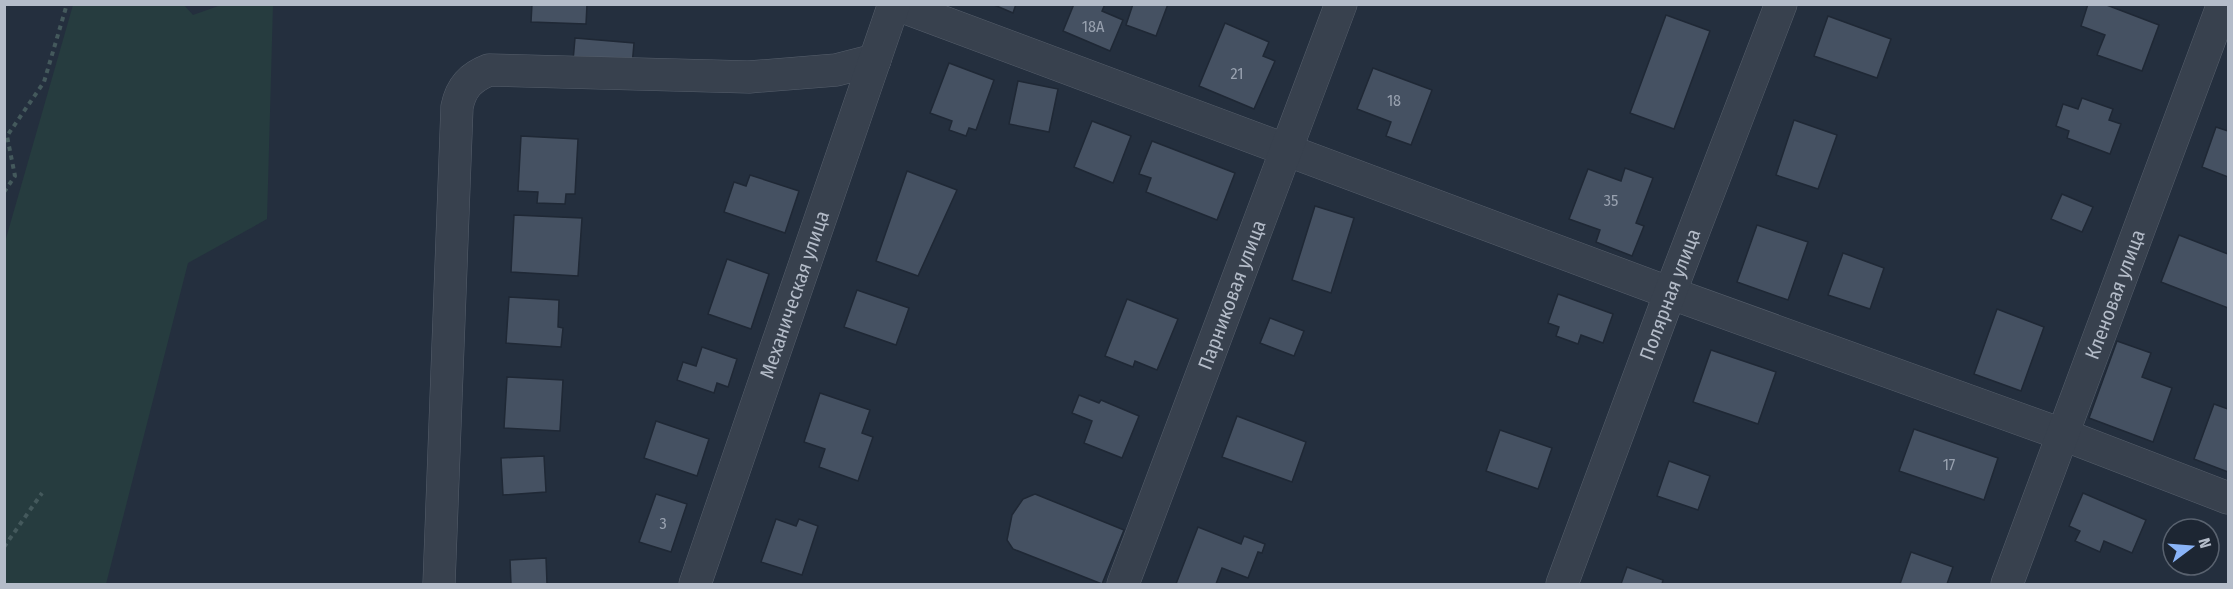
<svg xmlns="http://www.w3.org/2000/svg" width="2233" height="589" font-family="'Fira Sans Condensed',sans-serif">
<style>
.green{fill:#263c3f}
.building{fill:#455162;stroke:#1f2835;stroke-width:1.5}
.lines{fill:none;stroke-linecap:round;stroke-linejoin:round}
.minor-casing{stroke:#565f6c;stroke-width:33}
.path{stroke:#44595c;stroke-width:4;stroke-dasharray:4.5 4.5;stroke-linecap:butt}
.minor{stroke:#38414e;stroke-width:32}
.labels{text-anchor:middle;stroke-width:4.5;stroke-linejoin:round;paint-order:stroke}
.number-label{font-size:16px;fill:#98a1af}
.street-label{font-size:20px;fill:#b4bcc9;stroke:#1d2633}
</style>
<rect width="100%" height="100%" fill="#242f3e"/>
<polygon class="green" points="73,5 184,5 193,15 221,5 273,5 267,219 188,263 106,584 5,584 5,242"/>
<g class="building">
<polygon points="532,4 587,4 586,24 531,22"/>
<polygon points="992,4 1016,4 1013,13"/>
<polygon points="1074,4 1105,4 1102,11 1123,20 1110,51 1063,31"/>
<polygon points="1133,4 1168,4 1156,36 1126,25"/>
<polygon points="2088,4 2104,4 2159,25 2142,71 2097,55 2105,35 2081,26"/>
<polygon points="1666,15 1710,31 1674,129 1630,113"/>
<polygon points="1828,16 1891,39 1877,78 1814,56"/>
<polygon points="1225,23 1269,42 1263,56 1275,61 1254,109 1199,86"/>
<polygon points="575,38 634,43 632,66 573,61"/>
<polygon points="949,63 994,80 976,130 969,128 966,136 949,130 952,121 930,113"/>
<polygon points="1373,68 1432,90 1411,145 1386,136 1391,122 1357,109"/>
<polygon points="1018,81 1058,89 1049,132 1009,124"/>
<polygon points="2082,98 2113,109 2109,120 2121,124 2110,154 2067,138 2069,131 2056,126 2063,104 2078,109"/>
<polygon points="1794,120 1837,135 1818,189 1776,175"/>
<polygon points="1092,121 1131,136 1113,183 1074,167"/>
<polygon points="2216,127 2228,131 2228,177 2202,167"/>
<polygon points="521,136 578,139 575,194 566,194 565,204 537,203 538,192 518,191"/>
<polygon points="1152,141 1235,173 1217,220 1146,192 1151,178 1139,174"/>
<polygon points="1625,168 1653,178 1636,223 1644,226 1632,256 1596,242 1600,230 1569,219 1588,169 1621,181"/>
<polygon points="907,171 957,190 918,276 876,261"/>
<polygon points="750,175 799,191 785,233 724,212 734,182 746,186"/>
<polygon points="2062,194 2093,207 2082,232 2051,219"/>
<polygon points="1315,206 1354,218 1331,293 1292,280"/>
<polygon points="514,215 582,218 578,276 511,272"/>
<polygon points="1757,225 1808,242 1788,300 1737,282"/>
<polygon points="2179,235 2228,254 2228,308 2161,282"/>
<polygon points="1843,253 1884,268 1870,309 1828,295"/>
<polygon points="727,259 769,274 751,329 708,314"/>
<polygon points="857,290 909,308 896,345 844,327"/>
<polygon points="1558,294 1613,314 1603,343 1581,335 1578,344 1556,336 1559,327 1548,323"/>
<polygon points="509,297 559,300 558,327 563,328 561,347 506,343"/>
<polygon points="1127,299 1178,319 1157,370 1135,361 1133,367 1105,356"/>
<polygon points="1997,309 2044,327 2021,391 1974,374"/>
<polygon points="1270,318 1304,331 1294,356 1260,343"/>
<polygon points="2117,341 2151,353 2142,377 2172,388 2153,442 2089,418"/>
<polygon points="702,347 737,359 728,387 717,383 714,393 677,380 683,362 696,366"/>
<polygon points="1711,350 1776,372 1758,424 1693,402"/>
<polygon points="507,377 563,380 560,431 504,428"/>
<polygon points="820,393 870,410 862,433 873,437 858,481 819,467 825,449 804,442"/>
<polygon points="1079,395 1099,403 1101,400 1139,416 1122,458 1084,443 1092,421 1072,413"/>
<polygon points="2214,404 2228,409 2228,472 2194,459"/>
<polygon points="1237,416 1306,442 1292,482 1222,457"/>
<polygon points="656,421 709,439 697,476 644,458"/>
<polygon points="1914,429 1998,458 1984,500 1899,471"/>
<polygon points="1500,430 1552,448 1538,489 1486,471"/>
<polygon points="544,456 546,492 503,495 501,458"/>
<polygon points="1669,461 1710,476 1698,510 1657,496"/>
<polygon points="2083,493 2146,520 2132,553 2104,541 2100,552 2075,541 2080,531 2069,526"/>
<polygon points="656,494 687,504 671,552 639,542"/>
<polygon points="1035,494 1124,530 1102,584 1013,549 1007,540 1012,515 1023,499"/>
<polygon points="776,519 796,526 799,519 818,526 802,575 761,562"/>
<polygon points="1198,527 1241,544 1244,536 1265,544 1262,553 1258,552 1248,578 1222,568 1216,584 1176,584"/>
<polygon points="1911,552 1953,567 1947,584 1900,584"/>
<polygon points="546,558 547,584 511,584 510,560"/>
<polygon points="1627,567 1663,580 1662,584 1621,584"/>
</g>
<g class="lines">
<defs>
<g id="minor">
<polyline points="895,4 1670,293 2064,435 2228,498"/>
<path d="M 439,584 L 457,107 C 461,87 471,77 489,70 L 749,77 L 836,70 L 875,60"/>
<path id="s1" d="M 695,584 L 894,4"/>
<path id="s2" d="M 1123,584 L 1341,4"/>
<path id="s3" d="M 1562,584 L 1670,293 L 1781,4"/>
<path id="s4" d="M 2007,584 L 2223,4"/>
</g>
</defs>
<use href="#minor" class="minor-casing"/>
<g class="path">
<polyline points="4,192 15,176 7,136 44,82 67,4"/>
<polyline points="4,547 42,493"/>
</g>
<use href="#minor" class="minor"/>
</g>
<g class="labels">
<g class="number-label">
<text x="1093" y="32">18А</text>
<text x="1237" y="79">21</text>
<text x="1394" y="106">18</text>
<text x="1611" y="206">35</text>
<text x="1949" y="470">17</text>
<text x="663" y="529">3</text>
</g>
<g class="street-label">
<text dy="7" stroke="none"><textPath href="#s2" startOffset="309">Парниковая улица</textPath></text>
<text dy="7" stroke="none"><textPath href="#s3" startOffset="309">Полярная улица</textPath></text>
<text dy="7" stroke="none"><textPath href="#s1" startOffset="306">Механическая улица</textPath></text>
<text dy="7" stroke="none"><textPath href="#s4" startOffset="309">Кленовая улица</textPath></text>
</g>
</g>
<rect width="2233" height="589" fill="none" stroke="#b4bcc9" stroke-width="12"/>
<g transform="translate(2191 547) rotate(74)"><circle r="28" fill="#1d2633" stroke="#59626f" stroke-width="1.5"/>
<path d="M0-4.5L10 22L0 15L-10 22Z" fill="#8ab4f8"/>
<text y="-9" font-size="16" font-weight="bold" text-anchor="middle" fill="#b4bcc9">N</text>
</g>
</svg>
